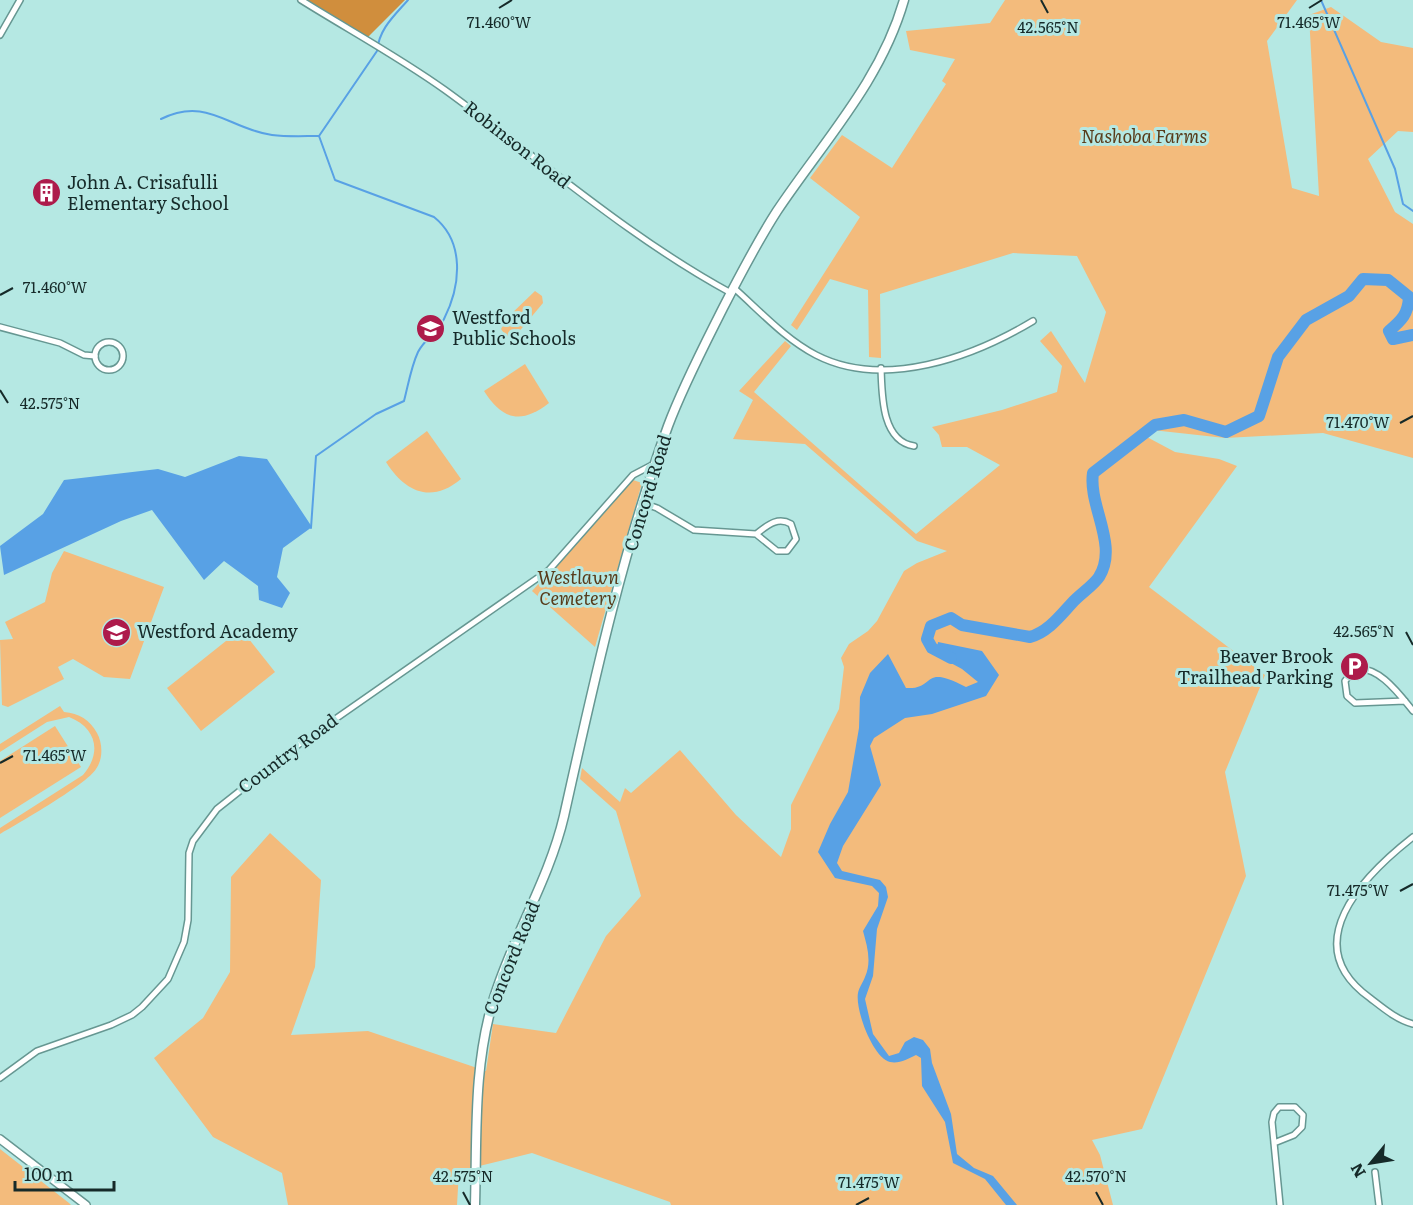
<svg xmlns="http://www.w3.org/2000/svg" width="1413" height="1205" font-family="Literata,serif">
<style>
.green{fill:#f3bb7c}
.forest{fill:#d08e3d}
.water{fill:#58a1e5}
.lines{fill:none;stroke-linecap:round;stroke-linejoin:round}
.stream{stroke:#58a1e5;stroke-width:2}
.river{stroke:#58a1e5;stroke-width:12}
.minor-casing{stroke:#669792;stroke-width:8}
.tertiary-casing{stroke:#669792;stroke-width:10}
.secondary-casing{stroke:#669792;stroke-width:11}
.minor{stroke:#fff;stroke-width:5}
.tertiary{stroke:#fff;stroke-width:7}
.secondary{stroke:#fff;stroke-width:8}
.ticks{fill:none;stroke:#162a29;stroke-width:2}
.labels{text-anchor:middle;stroke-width:6;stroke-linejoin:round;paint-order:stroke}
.park-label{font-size:18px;font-style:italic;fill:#583c1b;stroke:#b5e8e3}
.street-label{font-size:18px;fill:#162a29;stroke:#b5e8e3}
.poi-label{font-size:18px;fill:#162a29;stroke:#b5e8e3;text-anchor:start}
.ticks-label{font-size:15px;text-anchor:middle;fill:#162a29;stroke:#b5e8e3;stroke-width:6;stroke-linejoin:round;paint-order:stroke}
</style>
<rect width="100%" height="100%" fill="#b5e8e3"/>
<g class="green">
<polygon points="1005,0 1297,0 1267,41 1292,188 1319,196 1309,15 1331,7 1381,42 1413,48 1413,132 1398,131 1368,159 1395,212 1413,224 1413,458 1323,433 1225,438 1152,430 1145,436 1175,452 1219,459 1237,466 1149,587 1265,675 1225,772 1246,876 1142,1129 1092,1140 1100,1155 1113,1205 671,1205 670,1202 532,1153 459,1171 457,1205 288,1205 282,1173 213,1137 154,1058 203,1018 230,972 231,877 270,833 321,880 315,967 291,1035 368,1031 486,1071 493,1024 556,1033 606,936 641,896 616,811 580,779 582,768 620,802 625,788 631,793 680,750 736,815 781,857 791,829 791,805 839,709 844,667 841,658 849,644 868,631 877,621 904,571 917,563 947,551 917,541 805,444 733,439 753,400 739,391 785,341 791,346 754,392 916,534 1000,465 967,447 942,447 939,435 932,427 1002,410 1057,392 1062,366 1040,341 1051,331 1085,383 1106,312 1077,256 1013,253 880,294 881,358 869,357 868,290 830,279 797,330 791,325 860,217 810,178 842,135 892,168 946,84 942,81 955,59 910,50 906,31 990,23"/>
<polygon points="535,291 542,296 543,303 517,334 513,337 506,336 501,329 508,317"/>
<path d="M 525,364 L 549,403 C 522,424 503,421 484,391 Z"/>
<path d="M 427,431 L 461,479 C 431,504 405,492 386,462 Z"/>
<polygon points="633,480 642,483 595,647 532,591"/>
<polygon points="64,551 164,587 130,679 104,677 73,659 58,667 64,679 8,707 2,705 0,640 13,639 5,622 45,602 52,573"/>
<polygon points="241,629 275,672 201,731 167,688"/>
<path d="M 60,706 L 64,712 C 79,713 90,720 97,733 C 103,744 103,759 96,769 C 87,784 19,823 0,834 L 0,828 L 83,775 C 102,753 97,728 69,717 L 47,722 L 0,752 L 0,744 Z"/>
<polygon points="55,726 81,767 0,818 0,761"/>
<polygon points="0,1149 69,1203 71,1205 0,1205"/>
</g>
<polygon class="forest" points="302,0 405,0 365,40"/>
<g class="water">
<polygon points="239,456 267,459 312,527 283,548 277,577 290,593 282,608 259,600 258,586 224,561 204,580 152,510 121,521 4,575 0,546 43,514 64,480 158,469 185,477"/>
<path d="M 938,642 L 982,651 L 999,675 L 986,696 L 932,714 L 905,718 L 874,738 L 870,746 L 881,785 L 843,846 L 837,863 L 842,871 L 880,880 L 886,887 L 888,897 L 877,929 L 873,976 L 865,999 L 873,1034 L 889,1056 L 899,1053 L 905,1042 L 914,1037 L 923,1040 L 930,1049 L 932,1063 L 951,1114 L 957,1154 L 974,1168 L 993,1176 L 1017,1205 L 1006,1205 L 985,1179 L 953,1163 L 945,1122 L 922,1086 L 921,1058 L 916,1055 C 908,1059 899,1064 890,1062 C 873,1058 855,1010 858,993 C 859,988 863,982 865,977 C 872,961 867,946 863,931 L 878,906 L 879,893 L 872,886 L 835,878 L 818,852 L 830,824 L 848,792 L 859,728 L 860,697 L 870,673 L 888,654 L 906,688 C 937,690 920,663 966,687 L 978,682 L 962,669 L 936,655 Z"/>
</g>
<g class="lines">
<g class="stream">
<polyline points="1321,0 1395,169 1403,204 1413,211"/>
<path d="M 161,119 C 207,96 229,129 272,135 C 288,137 304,136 319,136"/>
<polyline points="1409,310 1413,300"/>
<path d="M 311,528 L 316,456 L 376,414 L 404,401 C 408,386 411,367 418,352 C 424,340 438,331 444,319 C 461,285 465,242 434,217 L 335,180 L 319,136 L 377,51 C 379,29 394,16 408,0"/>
</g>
<path class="river" d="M 951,658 L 932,648 L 927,639 L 931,626 L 951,618 L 962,625 L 1030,637 C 1048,632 1060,616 1072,603 C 1080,594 1093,586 1099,577 C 1119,545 1088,506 1093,473 L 1155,425 L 1184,420 L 1226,432 L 1259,416 L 1278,357 L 1306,320 L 1349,296 L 1363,279 L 1388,280 L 1409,297 C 1408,314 1402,320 1389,331 L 1393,339 L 1413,335"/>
<defs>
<g id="minor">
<path d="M 301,0 C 349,30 399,57 445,90 C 539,158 628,237 731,293"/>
<polyline points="0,35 20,0"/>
<path d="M 734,288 C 760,311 785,339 816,355 C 884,390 973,357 1033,321"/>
<polyline points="0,327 60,343 84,355 95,356"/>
<circle cx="109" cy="356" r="14"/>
<path d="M 881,368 C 882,393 881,441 914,446"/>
<path d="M 643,503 L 657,508 L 694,530 L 756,534 L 777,551 L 787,551 L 796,539 L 791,524 C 777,516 767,526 756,534"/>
<path d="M 1405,701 L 1355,703 L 1347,696 L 1345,681 L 1354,670 C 1377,663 1400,695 1413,711"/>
<path d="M 1413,837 C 1362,877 1296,945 1370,998 C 1383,1008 1397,1020 1413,1024"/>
<polyline points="0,1078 37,1051 111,1025 132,1015 142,1007 168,979 184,942 188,920 189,853 193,841 217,809 298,745 549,570 633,475 654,464"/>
<polyline points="1274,1143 1294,1135 1302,1127 1303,1115 1295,1107 1279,1107 1274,1113 1272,1122 1280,1205"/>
<polyline points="1375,1172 1379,1205"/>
</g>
<polyline id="tertiary" points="0,1139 86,1205"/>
<path id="secondary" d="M 475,1205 C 477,1136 473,1065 494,998 C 513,936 549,880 564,816 C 593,686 622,552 668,426 C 683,386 704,346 723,308 C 740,275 757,242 777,211 C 823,142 881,81 904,0"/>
</defs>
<use href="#minor" class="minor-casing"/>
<use href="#tertiary" class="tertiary-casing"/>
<use href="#secondary" class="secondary-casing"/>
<use href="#minor" class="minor"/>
<use href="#tertiary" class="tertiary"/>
<use href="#secondary" class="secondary"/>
</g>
<path class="ticks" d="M 1041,0 L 1048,13M 499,8 L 512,0M 1309,8 L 1322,0M 0,295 L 13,288M 0,390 L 8,403M 1400,423 L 1413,416M 1406,632 L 1413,645M 0,763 L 13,756M 1400,891 L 1413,884M 463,1192 L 470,1205M 1096,1192 L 1103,1205M 856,1205 L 869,1198"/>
<defs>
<symbol id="building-disc" viewBox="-11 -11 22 22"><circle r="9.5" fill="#ad1b4b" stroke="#b5e8e3"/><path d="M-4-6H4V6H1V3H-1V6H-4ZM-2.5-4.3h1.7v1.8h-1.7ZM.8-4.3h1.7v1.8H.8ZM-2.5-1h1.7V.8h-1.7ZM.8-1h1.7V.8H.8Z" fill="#fff"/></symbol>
<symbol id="school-disc" viewBox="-11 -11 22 22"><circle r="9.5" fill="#ad1b4b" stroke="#b5e8e3"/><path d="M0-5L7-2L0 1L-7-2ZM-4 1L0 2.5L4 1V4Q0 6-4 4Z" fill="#fff"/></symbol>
<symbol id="parking-disc" viewBox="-11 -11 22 22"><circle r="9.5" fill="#ad1b4b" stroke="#b5e8e3"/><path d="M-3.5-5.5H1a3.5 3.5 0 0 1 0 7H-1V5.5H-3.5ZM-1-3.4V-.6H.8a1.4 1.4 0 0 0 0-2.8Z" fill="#fff"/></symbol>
</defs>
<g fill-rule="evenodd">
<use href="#building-disc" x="30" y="176" width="33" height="33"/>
<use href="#school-disc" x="414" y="312" width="33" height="33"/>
<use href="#school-disc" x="100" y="616" width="33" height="33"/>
<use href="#parking-disc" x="1338" y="650" width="33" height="33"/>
</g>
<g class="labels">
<g class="park-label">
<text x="1144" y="143">Nashoba Farms</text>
<text x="578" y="584">Westlawn<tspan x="578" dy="21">Cemetery</tspan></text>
</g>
<g class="street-label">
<text transform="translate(517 145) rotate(38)" y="6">Robinson Road</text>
<text transform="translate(648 493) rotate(-73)" y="6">Concord Road</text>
<text transform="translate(288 754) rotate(-37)" y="6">Country Road</text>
<text transform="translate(512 958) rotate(-68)" y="6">Concord Road</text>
</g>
<g class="poi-label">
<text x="67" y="189">John A. Crisafulli<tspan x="67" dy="21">Elementary School</tspan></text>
<text x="452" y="324">Westford<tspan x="452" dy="21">Public Schools</tspan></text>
<text x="137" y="638">Westford Academy</text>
<text x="1333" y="663" text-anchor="end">Beaver Brook<tspan x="1333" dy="21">Trailhead Parking</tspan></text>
</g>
</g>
<g class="ticks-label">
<text x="499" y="28">71.460°W</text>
<text x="1309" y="28">71.465°W</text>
<text x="1048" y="33">42.565°N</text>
<text x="55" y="293">71.460°W</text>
<text x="50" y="409">42.575°N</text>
<text x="1358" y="428">71.470°W</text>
<text x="1364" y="637">42.565°N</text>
<text x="55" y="761">71.465°W</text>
<text x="1358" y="896">71.475°W</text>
<text x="463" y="1182">42.575°N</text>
<text x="1096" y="1182">42.570°N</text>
<text x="869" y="1188">71.475°W</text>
</g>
<g transform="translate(1371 1163) rotate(240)" stroke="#b5e8e3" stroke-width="4.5" paint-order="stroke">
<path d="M0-4.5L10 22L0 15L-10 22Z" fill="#162a29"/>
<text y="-9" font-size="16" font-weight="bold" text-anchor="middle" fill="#162a29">N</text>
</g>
<path d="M15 1181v9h99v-9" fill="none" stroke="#162a29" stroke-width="3"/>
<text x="24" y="1181" font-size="18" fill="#162a29" stroke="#b5e8e3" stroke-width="4.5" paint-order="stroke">100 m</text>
</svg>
